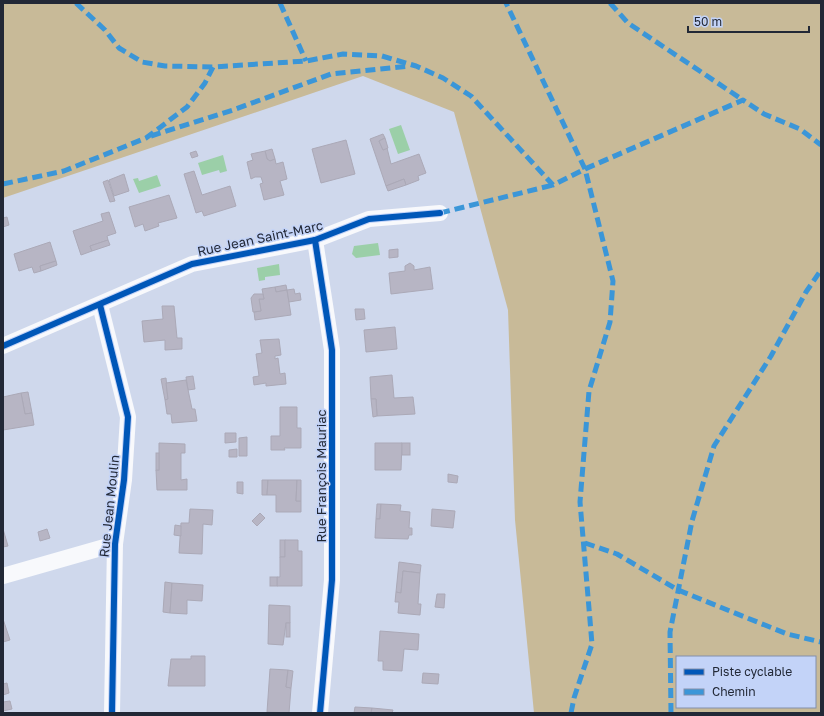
<svg xmlns="http://www.w3.org/2000/svg" width="824" height="716" font-family="'Golos Text',sans-serif">
<style>
.green{fill:#c8ba98;fill-rule:evenodd}
.water{fill:#9bcfa8}
.building{fill:#b7b5c4;stroke:#aba9b7}
.lines{fill:none;stroke-linecap:round;stroke-linejoin:round}
.minor{stroke:#f8f9fc;stroke-width:16}
.quiet{stroke:#3b96d8;stroke-width:5;stroke-dasharray:10 5;stroke-linecap:butt}
.cycleway-casing{stroke:#c3d3f8;stroke-width:8}
.cycleway{stroke:#0057b8;stroke-width:6}
.labels{text-anchor:middle;stroke-width:3;stroke-linejoin:round;paint-order:stroke}
.street-label{font-size:13px;fill:#222836;stroke:#c3d3f8}
</style>
<rect width="100%" height="100%" fill="#cfd8ec"/>
<path class="green" d="M 3,3 L 821,3 L 821,713 L 534,713 L 515,520 L 508,310 L 454,112 L 363,76 L 3,198 ZM 677,657 L 815,657 L 815,707 L 677,707 Z"/>
<g class="water">
<polygon points="401,125 410,150 398,154 389,129"/>
<polygon points="223,155 227,171 220,173 219,170 202,175 198,163"/>
<polygon points="157,175 161,186 139,193 133,179 138,178 139,181"/>
<polygon points="378,243 380,255 356,258 352,254 354,246"/>
<polygon points="279,264 280,275 265,277 265,280 259,281 257,268"/>
</g>
<g class="building">
<polygon points="383,134 385,138 379,141 383,150 387,148 391,164 419,154 426,173 418,176 419,180 406,185 404,179 386,186 370,139"/>
<polygon points="385,138 388,148 383,150 379,141"/>
<polygon points="346,140 355,174 321,183 312,149"/>
<polygon points="272,149 275,159 270,161 267,159 265,151"/>
<polygon points="196,151 198,156 192,158 190,153"/>
<polygon points="265,151 267,159 270,161 275,159 276,164 283,162 287,179 280,181 284,195 264,200 260,184 263,183 261,177 255,177 251,179 247,162 253,160 251,154"/>
<polygon points="194,171 202,195 230,186 236,206 204,216 202,211 196,213 184,174"/>
<polygon points="124,174 129,191 114,196 109,180"/>
<polygon points="404,179 406,185 388,191 386,186"/>
<polygon points="108,180 115,201 110,202 103,182"/>
<polygon points="169,195 177,218 158,223 159,226 145,231 143,224 135,227 129,207"/>
<polygon points="109,212 116,233 107,236 108,240 90,246 92,251 81,255 73,231 103,221 101,214"/>
<polygon points="7,217 9,225 3,227 3,218"/>
<polygon points="108,240 110,245 92,251 90,246"/>
<polygon points="50,242 56,261 40,266 41,271 34,273 32,267 19,271 14,254"/>
<polygon points="398,249 398,257 389,258 389,250"/>
<polygon points="56,261 57,265 41,271 40,266"/>
<polygon points="410,263 414,266 414,270 430,267 433,289 391,294 389,273 405,271 405,266"/>
<polygon points="286,285 287,290 276,292 275,287"/>
<polygon points="275,287 276,292 287,290 291,315 255,320 254,312 261,311 259,299 264,299 262,289"/>
<polygon points="294,289 295,294 300,293 301,300 289,302 287,290"/>
<polygon points="254,294 263,294 264,299 259,299 261,311 253,312 251,298"/>
<polygon points="162,306 174,306 177,338 182,338 182,349 165,350 165,340 144,342 142,321 163,319"/>
<polygon points="355,309 364,309 365,319 356,320"/>
<polygon points="395,327 397,349 366,352 364,330"/>
<polygon points="279,339 281,355 275,356 275,359 278,358 280,374 285,373 286,384 266,386 266,383 254,385 253,377 259,376 256,354 262,353 260,340"/>
<polygon points="392,375 394,398 413,397 415,414 377,416 376,399 371,399 370,377"/>
<polygon points="193,376 195,389 188,390 186,377"/>
<polygon points="166,378 168,399 165,400 161,379"/>
<polygon points="186,380 192,409 195,409 197,421 172,423 171,414 167,414 165,400 168,399 166,383"/>
<polygon points="28,392 32,413 25,414 21,393"/>
<polygon points="21,393 25,414 32,413 34,425 3,430 3,397"/>
<polygon points="371,399 376,399 377,416 373,417"/>
<polygon points="280,407 297,407 297,428 301,428 301,448 284,448 285,450 271,450 271,436 280,436"/>
<polygon points="225,433 236,433 236,442 225,443"/>
<polygon points="247,437 247,456 239,456 239,438"/>
<polygon points="159,443 185,444 185,453 181,453 181,480 187,479 187,490 157,490 156,470 159,470"/>
<polygon points="375,443 402,443 401,470 375,470"/>
<rect x="402" y="443" width="8" height="12"/>
<polygon points="237,449 237,457 229,457 229,450"/>
<rect x="156" y="453" width="3" height="17"/>
<polygon points="448,474 458,476 457,483 448,482"/>
<polygon points="262,480 268,480 267,495 262,495"/>
<polygon points="268,480 297,480 296,501 301,501 301,512 276,512 276,495 267,495"/>
<polygon points="297,480 301,480 301,501 296,501"/>
<polygon points="237,482 243,482 243,494 237,493"/>
<polygon points="377,504 381,504 380,519 376,519"/>
<polygon points="381,504 401,505 400,511 410,512 409,528 412,528 412,535 409,535 408,539 375,538 376,519 380,519"/>
<polygon points="190,509 213,510 212,525 203,524 202,554 179,553 181,523 189,523"/>
<polygon points="432,509 455,511 453,528 431,526"/>
<polygon points="260,513 265,518 257,526 252,521"/>
<polygon points="175,525 181,526 181,536 174,535"/>
<polygon points="3,529 8,546 3,547"/>
<polygon points="47,529 50,538 40,541 38,532"/>
<rect x="280" y="540" width="5" height="17"/>
<polygon points="285,540 298,540 298,551 302,551 302,586 277,586 277,577 280,577 280,557 285,557"/>
<polygon points="399,562 421,565 420,573 403,571 401,593 396,592"/>
<polygon points="403,571 420,573 418,604 421,604 420,615 398,613 399,602 395,602 396,592 401,593"/>
<rect x="270" y="577" width="7" height="9"/>
<polygon points="165,582 172,583 170,613 163,612"/>
<polygon points="172,583 203,585 202,601 187,600 187,614 170,613"/>
<polygon points="437,594 445,594 444,608 435,607"/>
<polygon points="269,605 290,606 290,623 286,623 283,645 268,644"/>
<polygon points="3,619 10,640 3,642"/>
<rect x="286" y="623" width="4" height="14"/>
<polygon points="380,631 419,634 418,650 404,649 402,671 383,670 383,661 378,661"/>
<polygon points="191,656 205,656 205,686 168,686 171,659 191,659"/>
<polygon points="270,669 288,670 286,687 291,688 289,713 267,712"/>
<polygon points="288,670 293,671 291,688 286,687"/>
<polygon points="423,673 439,674 438,684 422,683"/>
<polygon points="7,683 9,693 3,695 3,684"/>
<polygon points="10,701 12,709 3,711 3,702"/>
<polygon points="355,707 372,708 371,713 354,713"/>
<polygon points="372,708 393,710 392,713 371,713"/>
</g>
<g class="lines">
<g class="minor">
<polyline points="315,240 332,350 332,580 320,713"/>
<polyline points="100,305 128,417 124,480 115,544 112,713"/>
<polyline points="3,346 192,264 315,240 369,219 440,213"/>
<polyline points="3,576 115,544"/>
</g>
<g class="quiet">
<polyline points="76,3 105,30 119,48 142,62 165,66 213,67"/>
<polyline points="280,3 306,61"/>
<polyline points="610,3 628,23 743,100"/>
<polyline points="151,136 233,110 331,74 410,66"/>
<polyline points="3,184 64,171 146,138 187,107 205,83 213,67 306,61 343,54 382,56 416,66 443,78 471,96 553,185 585,169 506,3"/>
<polyline points="440,213 553,185"/>
<polyline points="585,543 617,554 678,590 787,634 821,642"/>
<polyline points="571,713 574,698 592,644 580,502 589,391 610,322 613,281 585,169 743,100 764,114 800,129 821,145"/>
<polyline points="671,713 670,632 692,521 714,446 771,356 806,292 821,270"/>
</g>
<defs>
<g id="cycleway">
<polyline points="315,240 332,350 332,580 320,713"/>
<polyline points="100,305 128,417 124,480 115,544 112,713"/>
<polyline points="3,346 192,264 315,240 369,219 440,213"/>
</g>
</defs>
<use href="#cycleway" class="cycleway-casing"/>
<use href="#cycleway" class="cycleway"/>
</g>
<g class="labels">
<g class="street-label">
<text transform="translate(260 238) rotate(-12)" y="5">Rue Jean Saint-Marc</text>
<text transform="translate(321 476) rotate(-90)" y="5">Rue François Mauriac</text>
<text transform="translate(109 506) rotate(-84)" y="5">Rue Jean Moulin</text>
</g>
</g>
<rect width="824" height="716" fill="none" stroke="#222836" stroke-width="8"/>
<rect x="676" y="656" width="140" height="52" fill="#c3d3f8" stroke="#838faa"/>
<rect x="684" y="669" width="20" height="6" fill="#0057b8" stroke="#838faa"/>
<text x="712" y="676" font-size="12" fill="#222836">Piste cyclable</text>
<rect x="684" y="689" width="20" height="6" fill="#3b96d8" stroke="#838faa"/>
<text x="712" y="696" font-size="12" fill="#222836">Chemin</text>
<path d="M688 26v6h121v-6" fill="none" stroke="#222836" stroke-width="2"/>
<text x="694" y="26" font-size="12" fill="#222836" stroke="#c3d3f8" stroke-width="3" paint-order="stroke">50 m</text>
</svg>
